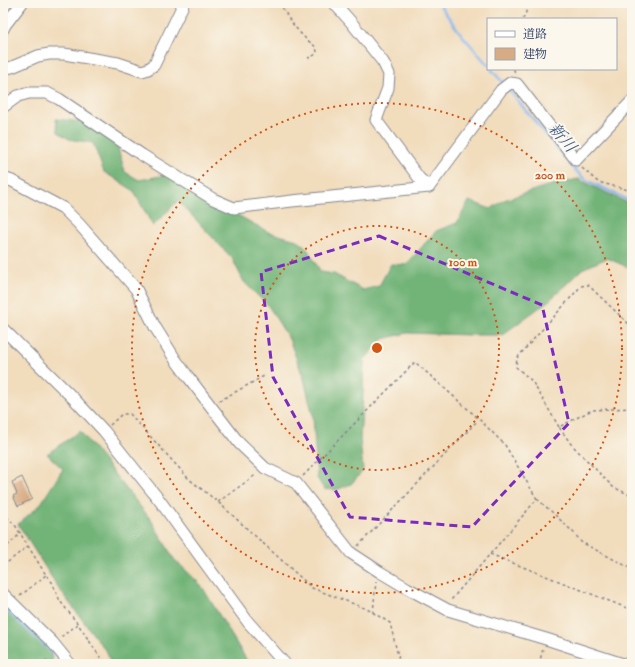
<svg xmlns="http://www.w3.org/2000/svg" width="635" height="667" font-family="'IM FELL Double Pica','Noto Serif JP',serif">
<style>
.forest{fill:#72b478;stroke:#46726b}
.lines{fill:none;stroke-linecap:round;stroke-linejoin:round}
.stream{stroke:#85b9f3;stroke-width:2.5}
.building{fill:#d7ab84}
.minor-casing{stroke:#86868d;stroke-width:13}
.path{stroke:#86868d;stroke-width:1.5;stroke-dasharray:3 3;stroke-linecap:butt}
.minor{stroke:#fff;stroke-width:11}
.marked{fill:none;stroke:#7b2cbf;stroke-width:3;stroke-dasharray:8 5;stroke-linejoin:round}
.ring{fill:none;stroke:#d45514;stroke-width:2;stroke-dasharray:2 4}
.labels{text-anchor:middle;stroke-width:4;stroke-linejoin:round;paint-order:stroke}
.water-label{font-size:16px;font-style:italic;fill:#3b588b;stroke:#fbf7ec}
.centre{fill:#d45514;stroke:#fbf7ec;stroke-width:2}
.ring-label{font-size:12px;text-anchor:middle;font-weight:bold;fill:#d45514;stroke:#fbf7ec;stroke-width:4;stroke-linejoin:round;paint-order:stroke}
</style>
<rect width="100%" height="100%" fill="#fbf7ec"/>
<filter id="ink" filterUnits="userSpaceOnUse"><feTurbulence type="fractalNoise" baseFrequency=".025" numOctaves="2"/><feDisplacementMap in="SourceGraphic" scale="8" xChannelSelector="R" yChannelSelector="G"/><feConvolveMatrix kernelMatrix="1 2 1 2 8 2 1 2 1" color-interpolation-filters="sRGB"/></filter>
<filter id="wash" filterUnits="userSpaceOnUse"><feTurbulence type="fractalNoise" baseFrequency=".012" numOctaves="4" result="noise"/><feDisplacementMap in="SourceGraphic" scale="16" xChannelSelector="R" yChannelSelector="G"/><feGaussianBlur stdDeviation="0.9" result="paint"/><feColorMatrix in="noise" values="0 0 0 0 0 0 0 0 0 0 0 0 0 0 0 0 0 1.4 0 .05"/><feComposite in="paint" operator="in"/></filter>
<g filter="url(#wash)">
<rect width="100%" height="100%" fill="#f1dcbc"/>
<g class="forest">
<polygon points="56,119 84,122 117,145 125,172 139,180 166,175 268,232 297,240 306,247 321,272 334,274 363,290 379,286 391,264 406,265 436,231 457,223 469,201 491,209 504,200 544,187 578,179 632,205 632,269 607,258 582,269 551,299 502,335 470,335 407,333 383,339 364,360 363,394 360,439 363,471 351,484 336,490 324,489 317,478 313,416 304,379 289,339 269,307 244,282 232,258 178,201 153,226 133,190 104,172 93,143 69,139 58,132"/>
<polygon points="80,431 151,520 174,559 201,585 249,664 111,664 108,654 59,589 18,524 40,505 63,469 47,454"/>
<polygon points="3,600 49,644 53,664 3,664"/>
</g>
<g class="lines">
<g class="stream">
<polyline points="438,3 461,34 488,65"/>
<polyline points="491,69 504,84"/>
<polyline points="508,89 576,171 586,180 632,202"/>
<polyline points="3,607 58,658 63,664"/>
</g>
</g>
<g id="blocks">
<polygon class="building" points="22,477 32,499 18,506 13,496 17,494 12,482"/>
</g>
</g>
<g filter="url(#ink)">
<use href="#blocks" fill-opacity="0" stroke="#86868d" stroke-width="1"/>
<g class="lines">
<defs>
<g id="minor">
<polyline points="334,3 351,22 383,62 389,74 388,88 376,120 419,178 429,187"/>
<polyline points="3,29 5,25 22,3"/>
<polyline points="3,69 12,67 38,56 49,54 64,54 118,63 142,71 148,69 154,65 183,5"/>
<polyline points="3,107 18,96 29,93 47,93 59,99 142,155 213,199 234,208 292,201 429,187 501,90 510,83 517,84 576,160 632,101"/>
<polyline points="3,178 12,181 63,208 79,224 136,289 155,327 175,359 186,374 239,443 265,468 296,483 351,553 380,572 407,588 448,610 546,639 623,664"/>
<polyline points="3,329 75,400 104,431 160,501 248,622 285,664"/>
<polyline points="3,594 53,643 70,664"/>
</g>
</defs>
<use href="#minor" class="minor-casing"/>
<g class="path">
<path d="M 279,3 C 283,8 286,14 289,19 C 294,26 300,33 306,39 C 311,44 317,45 317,53 L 313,56 L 308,58"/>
<polyline points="523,19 525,15 529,3"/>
<polyline points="514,69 515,75"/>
<polyline points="582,168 598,182 632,191"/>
<polyline points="219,401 264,376"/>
<polyline points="632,408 592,410 559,427 571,444 613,487 632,496"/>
<polyline points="110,425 122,414 130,414 189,479 218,502 312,588 367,609 390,623 400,664"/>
<polyline points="559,427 532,381 516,367 517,358 581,286 588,285 632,327"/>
<polyline points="303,476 415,362 479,419 505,445 537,499 451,600"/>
<polyline points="537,499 552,512 575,534 581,542 632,569"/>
<polyline points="218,502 257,474"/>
<polyline points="3,512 8,518 15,525 46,575 52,582 60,601 78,624 102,660 93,664"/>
<polyline points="358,546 478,420"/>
<polyline points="3,550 21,533"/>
<polyline points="490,554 632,610"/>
<polyline points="3,566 28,546"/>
<polyline points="20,596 46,575"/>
<polyline points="373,613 376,581"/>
<polyline points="61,637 78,624"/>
<polyline points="45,660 51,664"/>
<polyline points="539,664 543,649"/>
</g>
<use href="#minor" class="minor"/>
</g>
</g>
<path class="marked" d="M 379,236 L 542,305 L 569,423 L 472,527 L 350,517 L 273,377 L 261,272 Z"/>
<g class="ring">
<circle cx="377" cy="348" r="122"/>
<circle cx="377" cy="348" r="245"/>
</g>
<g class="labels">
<g class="water-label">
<text transform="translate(563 137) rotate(50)" y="6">新川</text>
</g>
</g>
<circle cx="377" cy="348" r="6" class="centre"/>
<g class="ring-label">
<text x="550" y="179">200 m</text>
<text x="463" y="266">100 m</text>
</g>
<rect width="635" height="667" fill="none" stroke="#fbf7ec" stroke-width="16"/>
<rect x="487" y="18" width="130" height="52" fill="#fbf7ec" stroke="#a1a7b3"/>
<rect x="495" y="31" width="20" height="6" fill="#ffffff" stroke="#a1a7b3"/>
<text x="523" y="38" font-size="12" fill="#1b2f5e">道路</text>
<rect x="495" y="48" width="20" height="12" fill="#d7ab84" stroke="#a1a7b3"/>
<text x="523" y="58" font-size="12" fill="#1b2f5e">建物</text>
</svg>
